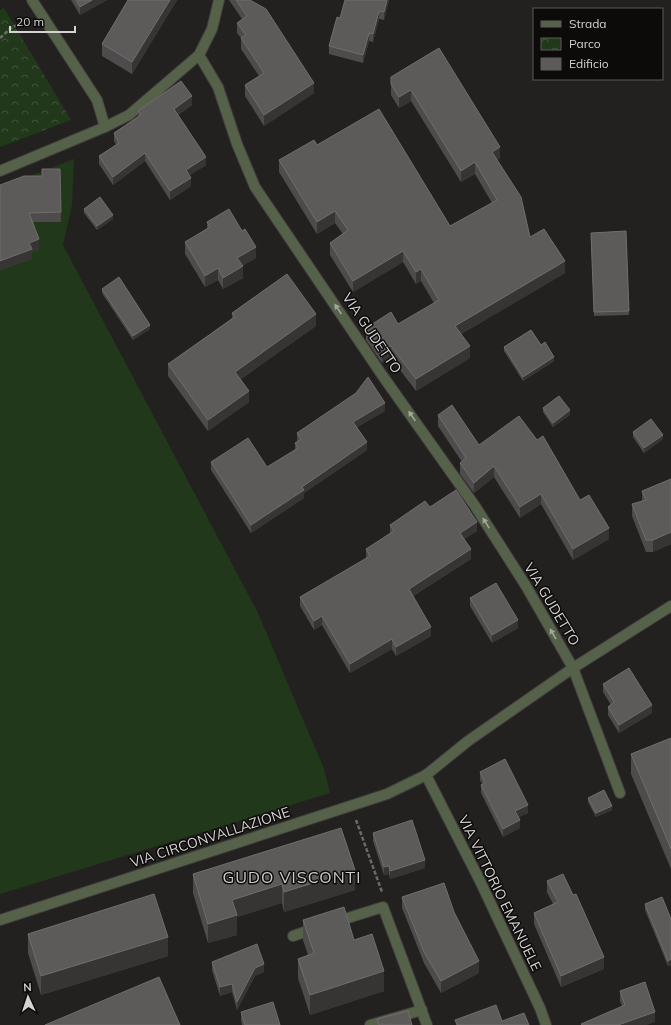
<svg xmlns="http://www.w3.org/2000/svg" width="671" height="1025" font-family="Mulish,sans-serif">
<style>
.park{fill:url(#park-crowns)}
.pitch{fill:#21381b}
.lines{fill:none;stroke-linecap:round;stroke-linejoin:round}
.minor-casing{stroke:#3f3d3c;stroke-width:12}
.path{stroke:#6c6a68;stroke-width:2.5;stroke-dasharray:4 2;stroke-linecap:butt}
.minor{stroke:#556249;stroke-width:10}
.wall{fill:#4e4b4c}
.shaded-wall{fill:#373434}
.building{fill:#5d5a5a;stroke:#706d6d}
.oneway{fill:#a2a69b}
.labels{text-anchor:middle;stroke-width:3;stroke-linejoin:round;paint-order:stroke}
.street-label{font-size:14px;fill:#d5d3d2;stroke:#0c0b0a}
.quarter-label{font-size:16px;letter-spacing:1px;fill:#d0ccca;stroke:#0c0b0a}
</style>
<defs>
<pattern id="park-crowns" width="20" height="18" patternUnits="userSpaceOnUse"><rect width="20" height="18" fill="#21381b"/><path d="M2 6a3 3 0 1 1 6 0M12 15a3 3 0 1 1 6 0" fill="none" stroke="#40543b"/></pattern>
</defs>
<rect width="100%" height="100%" fill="#23211f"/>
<polygon class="park" points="4,8 71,120 0,147 0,10"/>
<polygon class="pitch" points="74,159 72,205 63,245 258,613 324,769 330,793 0,894 0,188"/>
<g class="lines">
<defs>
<g id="minor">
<polyline points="32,0 97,100 105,127"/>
<polyline points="199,55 218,87 237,144 255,187 382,375 475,506 526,586 573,668 620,793"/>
<polyline points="0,171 105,127 129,115 199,55 212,29 219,0"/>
<polyline points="426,775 480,881 540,1008 546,1025"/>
<polyline points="0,920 387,794 426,775 468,741 573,668 671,606"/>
<polyline points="335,922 383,907 427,1025"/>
<polyline points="293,936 316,928"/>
<polyline points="370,1025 422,1010"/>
</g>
</defs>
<use href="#minor" class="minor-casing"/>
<g class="path">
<polyline points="0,38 11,28 27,20"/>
<polyline points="356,820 382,892"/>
</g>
<use href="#minor" class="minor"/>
</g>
<g class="wall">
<polygon points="71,0 107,0 80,15"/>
<polygon points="128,0 177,0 132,74 102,56 102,44"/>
<polygon points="229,0 250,0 314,93 264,126 245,96 245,85 259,76 241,49 241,38 237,33 237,23 242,19"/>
<polygon points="389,0 384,20 379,19 373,42 369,41 363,63 329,54 329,46 340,18"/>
<polygon points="439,48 500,158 497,160 530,237 565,273 461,334 470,358 416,391 391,358 382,363 366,340 366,328 398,324 434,303 421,281 416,284 403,262 353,292 330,255 330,243 343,234 335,223 317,234 279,172 279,160 317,145 450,226 492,203 475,174 461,182 411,101 399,108 391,95 391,77"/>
<polygon points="192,105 178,115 206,165 190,175 191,186 170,200 145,161 113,185 99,164 99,156 116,145 114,141 114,133 138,116 138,111"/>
<polygon points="60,169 61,222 33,222 39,249 32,252 32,259 0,270 42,176"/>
<polygon points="84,209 113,219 97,230 84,213"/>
<polygon points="207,222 256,258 242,266 243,278 223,289 218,280 205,287 185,254 185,242 207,229"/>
<polygon points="626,231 629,315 594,316 591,233"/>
<polygon points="102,289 150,329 133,340 102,293"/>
<polygon points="232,313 316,326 241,379 249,402 208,431 168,376 168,364 232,318"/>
<polygon points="541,345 554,361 523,381 504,351 504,347"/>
<polygon points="543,408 570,415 553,427 543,412"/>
<polygon points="385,411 357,427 367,450 304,493 304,498 251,533 211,470 211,462 267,467 295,450 295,443 298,442 297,441 297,433"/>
<polygon points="438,415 479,445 580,500 609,539 573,560 541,504 520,518 494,477 474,493 460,474 460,463 462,462 438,426"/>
<polygon points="633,432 663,439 644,453 633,437"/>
<polygon points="671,479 671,544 653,552 646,552 632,516 632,504 642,501 642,491"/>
<polygon points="430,507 477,531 464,539 471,559 413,596 431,636 396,656 392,649 350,673 322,625 314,630 300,606 300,597 366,559 366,549 390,533 390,525"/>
<polygon points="470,598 518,628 492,643 470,606"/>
<polygon points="603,684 652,713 619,733 608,715 608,707 611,705 603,692"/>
<polygon points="671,738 671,869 631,774 631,754"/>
<polygon points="480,772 528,813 519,817 520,828 503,837 481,793 481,785 482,784 480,780"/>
<polygon points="588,798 612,810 596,817 588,802"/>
<polygon points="373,833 425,868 390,879 389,874 384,875 373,841"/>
<polygon points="193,874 355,890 284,912 282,903 237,917 237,935 208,943 193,893"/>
<polygon points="547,881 573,895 604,969 561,987 534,924 534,913 553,904 547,892"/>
<polygon points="402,897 454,912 479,973 441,993 424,963 402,908"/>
<polygon points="645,904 671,919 671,965 668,966 645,910"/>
<polygon points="303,920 354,940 384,991 310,1015 298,978 298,959 308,955 303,940"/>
<polygon points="28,934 168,956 41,995 28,953"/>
<polygon points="212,962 264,972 255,976 237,1010 232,992 220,996 212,970"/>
<polygon points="620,991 655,1022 622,1006 620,1001"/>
<polygon points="241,1012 280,1025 242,1025 241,1020"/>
</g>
<g class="shaded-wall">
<polygon points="92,0 107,0 80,15 80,7"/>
<polygon points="170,0 177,0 132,74 132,62"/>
<polygon points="387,0 389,0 384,20 384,12"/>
<polygon points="379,11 379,19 373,42 373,34"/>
<polygon points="369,33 369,41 363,63 363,55"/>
<polygon points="314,83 314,93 264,126 264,115"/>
<polygon points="411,90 411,101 399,108 399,97"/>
<polygon points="192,96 192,105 174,117 174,109"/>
<polygon points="500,147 500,158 492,163 492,152"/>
<polygon points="145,153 145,161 113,185 113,177"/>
<polygon points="206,157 206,165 186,178 186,170"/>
<polygon points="475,162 475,174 461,182 461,171"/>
<polygon points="191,178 191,186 170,200 170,191"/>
<polygon points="335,211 335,223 317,234 317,222"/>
<polygon points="113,215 113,219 97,230 97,226"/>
<polygon points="39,239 39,249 32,252 32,259 0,270 0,261 29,243"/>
<polygon points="256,247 256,258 237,269 237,258"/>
<polygon points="403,251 403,262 353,292 353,281"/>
<polygon points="565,261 565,273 455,338 455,326"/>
<polygon points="243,266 243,278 223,289 223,278"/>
<polygon points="218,268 218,280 205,287 205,276"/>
<polygon points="421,269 421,281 416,284 416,272"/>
<polygon points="316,314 316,326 235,383 235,372"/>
<polygon points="150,325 150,329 133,340 133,336"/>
<polygon points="391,346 391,358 382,363 382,351"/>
<polygon points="470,346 470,358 416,391 416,379"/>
<polygon points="554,357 554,361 523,381 523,377"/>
<polygon points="249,391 249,402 208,431 208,420"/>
<polygon points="385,403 385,411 353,430 353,422"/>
<polygon points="570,410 570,415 553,427 553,423"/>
<polygon points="663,435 663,439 644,453 644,448"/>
<polygon points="367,442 367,450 304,493 304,498 251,533 251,525 302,487"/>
<polygon points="494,466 494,477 474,493 474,483"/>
<polygon points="541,494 541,504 520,518 520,507"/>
<polygon points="477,522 477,531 460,542 460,533"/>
<polygon points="609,528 609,539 573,560 573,549"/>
<polygon points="671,532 671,544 653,552 653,540"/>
<polygon points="471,549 471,559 409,598 409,589"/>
<polygon points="322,616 322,625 314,630 314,621"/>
<polygon points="518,620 518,628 492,643 492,635"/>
<polygon points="431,627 431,636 396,656 396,647"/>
<polygon points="392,639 392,649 350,673 350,664"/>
<polygon points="652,705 652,713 619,733 619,725"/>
<polygon points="528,805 528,813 515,819 515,811"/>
<polygon points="612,806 612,810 596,817 596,813"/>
<polygon points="520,820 520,828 503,837 503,829"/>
<polygon points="425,860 425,868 390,879 390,871"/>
<polygon points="389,866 389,874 384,875 384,867"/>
<polygon points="355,870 355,890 284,912 284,892"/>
<polygon points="282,884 282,903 237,917 237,935 208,943 208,924 232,900"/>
<polygon points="168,937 168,956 41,995 41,976"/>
<polygon points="604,957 604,969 561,987 561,976"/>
<polygon points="671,959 671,965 668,966 668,961"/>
<polygon points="479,961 479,973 441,993 441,981"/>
<polygon points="264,964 264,972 255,976 237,1010 237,1002 255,968"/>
<polygon points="384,971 384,991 310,1015 310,995"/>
<polygon points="232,984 232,992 220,996 220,987"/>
<polygon points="655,1012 655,1022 647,1025 618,1025"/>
</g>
<g class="building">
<polygon points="76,0 92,0 80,7"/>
<polygon points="128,0 170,0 132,62 102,44"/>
<polygon points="236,0 250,0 266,9 314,83 264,115 245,85 264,73 241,38 246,35 237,23 247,16"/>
<polygon points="345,0 387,0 384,12 379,11 373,34 369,33 363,55 329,46 337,17 340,18"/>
<polygon points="439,48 500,147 492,152 521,197 530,237 544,229 565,261 455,326 470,346 416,379 391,346 382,351 366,328 391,312 398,324 439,300 421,269 416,272 403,251 353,281 330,243 348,230 335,211 317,222 279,160 314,140 317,145 379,109 450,226 497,200 475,162 461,171 411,90 399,97 391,84 391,77"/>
<polygon points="181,81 192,96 174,109 206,157 186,170 191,178 170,191 145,153 113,177 99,156 119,143 114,133 141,115 138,111"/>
<polygon points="42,169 60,169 61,212 29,213 39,239 29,243 32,249 0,261 0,185 24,176 42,176"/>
<polygon points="100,197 113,215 97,226 84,209"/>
<polygon points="229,209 242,231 245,229 256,247 237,258 243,266 223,278 218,268 205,276 185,242 210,227 207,222"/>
<polygon points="626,231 629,311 594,312 591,233"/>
<polygon points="287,274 316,314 235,372 249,391 208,420 168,364 235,317 232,313"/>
<polygon points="119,277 150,325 133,336 102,289"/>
<polygon points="531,330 541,345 545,342 554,357 523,377 504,347"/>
<polygon points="368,377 385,403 353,422 367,442 302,487 304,490 251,525 211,462 248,438 267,467 298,448 295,443 301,439 297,433 356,393"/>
<polygon points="559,396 570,410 553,423 543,408"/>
<polygon points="452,405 479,445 519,416 537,440 543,436 580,500 589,495 609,528 573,549 541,494 520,507 494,466 474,483 460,463 466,458 438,415"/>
<polygon points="651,419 663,435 644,448 633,432"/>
<polygon points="671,479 671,532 653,540 646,540 632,504 646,500 642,491"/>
<polygon points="456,490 477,522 460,533 471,549 409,589 431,627 396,647 392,639 350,664 322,616 314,621 300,597 370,556 366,549 394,531 390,525 425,501 430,507"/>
<polygon points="496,583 518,620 492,635 470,598"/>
<polygon points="629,668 652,705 619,725 608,707 614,702 603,684"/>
<polygon points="671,738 671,849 631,754"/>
<polygon points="505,759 528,805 515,811 520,820 503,829 481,785 485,783 480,772"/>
<polygon points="604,790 612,806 596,813 588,798"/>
<polygon points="412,820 425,860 390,871 389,866 384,867 373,833"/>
<polygon points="341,828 355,870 284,892 282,884 232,900 237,915 208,924 193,874"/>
<polygon points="563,874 573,895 576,894 604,957 561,976 534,913 558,902 547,881"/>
<polygon points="444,883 454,912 479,961 441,981 424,952 402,897"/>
<polygon points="154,894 168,937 41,976 28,934"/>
<polygon points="662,897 671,919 671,959 668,961 645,904"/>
<polygon points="344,907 354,940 372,934 384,971 310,995 298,959 314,953 303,920"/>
<polygon points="257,944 264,964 255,968 237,1002 232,984 220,987 212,962"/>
<polygon points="159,977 180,1025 45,1025"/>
<polygon points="645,982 655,1012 618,1025 582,1025 581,1024 625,1005 620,991"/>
<polygon points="273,1002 280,1025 245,1025 241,1012"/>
<polygon points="496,1005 502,1021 524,1013 529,1025 457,1025 455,1020"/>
<polygon points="408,1011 412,1025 379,1025 377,1019"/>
</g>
<defs><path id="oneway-solid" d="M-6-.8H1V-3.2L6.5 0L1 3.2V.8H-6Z"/></defs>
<g class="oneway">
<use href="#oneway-solid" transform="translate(338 309) rotate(-124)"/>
<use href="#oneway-solid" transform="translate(412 416) rotate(-125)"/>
<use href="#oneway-solid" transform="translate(486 523) rotate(-122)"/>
<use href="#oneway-solid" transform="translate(553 634) rotate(-120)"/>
</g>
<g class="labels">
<g class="street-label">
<text transform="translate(372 333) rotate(56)" y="5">VIA GUDETTO</text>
<text transform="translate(552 604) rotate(59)" y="5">VIA GUDETTO</text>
<text transform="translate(210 837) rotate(-18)" y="5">VIA CIRCONVALLAZIONE</text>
<text transform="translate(500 893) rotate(64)" y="5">VIA VITTORIO EMANUELE</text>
</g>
<g class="quarter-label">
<text x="292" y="883">GUDO VISCONTI</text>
</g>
</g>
<rect x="533" y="8" width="130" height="72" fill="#0c0b0a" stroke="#5c5b5a"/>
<rect x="541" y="21" width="20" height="6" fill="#556249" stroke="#5c5b5a"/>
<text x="569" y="28" font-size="12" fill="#d5d3d2">Strada</text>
<rect x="541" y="38" width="20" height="12" fill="url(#park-crowns)" stroke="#5c5b5a"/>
<text x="569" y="48" font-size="12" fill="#d5d3d2">Parco</text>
<rect x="541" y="58" width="20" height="12" fill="#5d5a5a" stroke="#5c5b5a"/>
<text x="569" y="68" font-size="12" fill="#d5d3d2">Edificio</text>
<g transform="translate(28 997) rotate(357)" stroke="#0c0b0a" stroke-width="3" paint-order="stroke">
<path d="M0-3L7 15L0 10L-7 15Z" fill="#d5d3d2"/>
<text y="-6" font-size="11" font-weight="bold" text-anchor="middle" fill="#d5d3d2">N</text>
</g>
<path d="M10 26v6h65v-6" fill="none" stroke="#d5d3d2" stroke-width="2"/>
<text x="16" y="26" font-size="12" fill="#d5d3d2" stroke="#0c0b0a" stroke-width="3" paint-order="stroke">20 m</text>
</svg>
